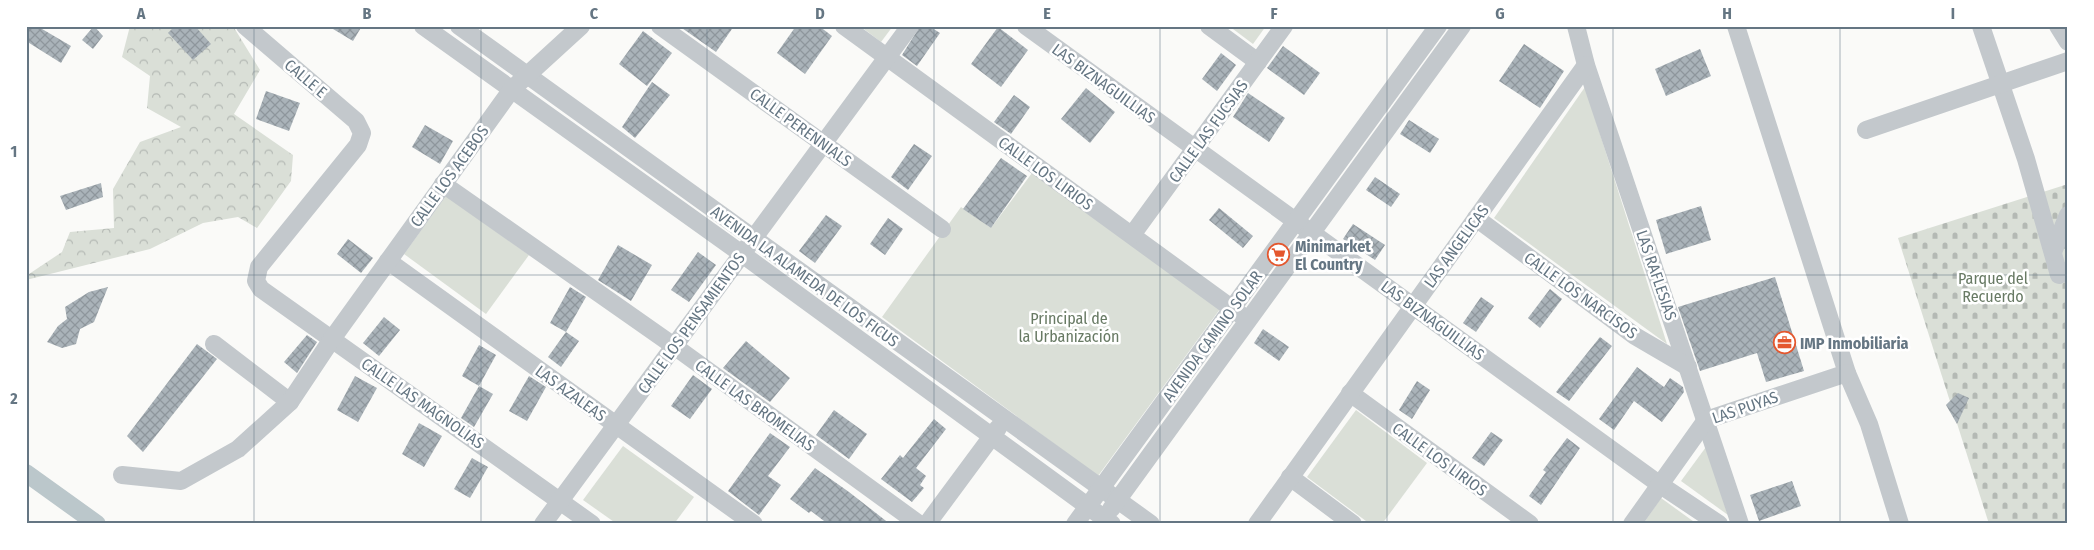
<svg xmlns="http://www.w3.org/2000/svg" width="2094" height="550" font-family="'Fira Sans Condensed',sans-serif">
<style>
.green{fill:#dadfd7}
.forest{fill:url(#forest-crowns)}
.cemetery{fill:url(#cemetery-stones)}
.lines{fill:none;stroke-linecap:round;stroke-linejoin:round}
.canal{stroke:#bbc7cb;stroke-width:18}
.building{fill:url(#building-cross-hatch)}
.minor{stroke:#c3c8cc;stroke-width:18}
.grid{fill:none;stroke:#657683;stroke-width:1;stroke-opacity:0.55}
.labels{text-anchor:middle;stroke-width:5;stroke-linejoin:round;paint-order:stroke}
.street-label{font-size:16px;fill:#657683;stroke:#fff}
.poi-label{font-size:16px;font-weight:bold;fill:#657683;stroke:#fff;text-anchor:start}
.park-label{font-size:16px;fill:#687a64;stroke:#fff}
.neatline{fill:none;stroke:#657683;stroke-width:2}
.grid-label{font-size:16px;text-anchor:middle;font-weight:bold;fill:#657683}
</style>
<defs>
<pattern id="forest-crowns" width="20" height="18" patternUnits="userSpaceOnUse" patternTransform="scale(1.25)"><rect width="20" height="18" fill="#dadfd7"/><path d="M2 6a3 3 0 1 1 6 0M12 15a3 3 0 1 1 6 0" fill="none" stroke="#b4b9b4"/></pattern>
<pattern id="cemetery-stones" width="16" height="16" patternUnits="userSpaceOnUse" patternTransform="scale(1.25)"><rect width="16" height="16" fill="#dadfd7"/><path d="M2 7V4a2 2 0 0 1 4 0v3zM10 15v-3a2 2 0 0 1 4 0v3z" fill="#b4b9b4"/></pattern>
<pattern id="building-cross-hatch" width="8" height="8" patternUnits="userSpaceOnUse" patternTransform="scale(1.25)"><rect width="8" height="8" fill="#aab3b9"/><path d="M0 0l8 8M0 8l8-8" fill="none" stroke="#8e969c"/></pattern>
</defs>
<rect width="100%" height="100%" fill="#fafaf8"/>
<g class="green">
<polygon points="860,26 893,26 881,42"/>
<polygon points="1229,26 1266,26 1253,44"/>
<polygon points="1585,87 1667,344 1494,218"/>
<polygon points="1032,173 1220,309 1098,476 882,317 961,207 991,228"/>
<polygon points="446,196 529,255 486,314 404,254"/>
<polygon points="1356,410 1427,463 1382,524 1370,524 1307,477"/>
<polygon points="623,446 694,497 674,524 617,524 583,500"/>
<polygon points="1706,447 1728,515 1681,481"/>
<polygon points="1661,498 1697,524 1643,524"/>
</g>
<polygon class="forest" points="130,26 233,26 260,70 234,114 293,155 291,181 257,228 238,217 203,223 150,249 26,280 26,276 62,252 70,232 114,228 113,189 140,142 181,127 147,108 150,76 122,57"/>
<polygon class="cemetery" points="2068,184 2068,524 1989,524 1898,238"/>
<g class="lines">
<polyline class="canal" points="26,473 97,524"/>
</g>
<g class="building">
<polygon points="26,26 37,26 71,46 61,63 26,41"/>
<polygon points="94,26 103,36 93,49 82,40"/>
<polygon points="175,26 195,26 211,44 193,60 168,33"/>
<polygon points="328,26 362,26 353,41"/>
<polygon points="679,26 734,26 716,52"/>
<polygon points="796,26 819,26 832,36 805,74 777,53"/>
<polygon points="920,26 929,26 940,33 917,66 902,55"/>
<polygon points="998,27 1028,50 1001,87 971,64"/>
<polygon points="643,31 672,53 647,86 619,64"/>
<polygon points="1524,44 1564,71 1540,108 1499,81"/>
<polygon points="1283,46 1320,73 1304,95 1267,68"/>
<polygon points="1700,49 1711,76 1666,96 1655,69"/>
<polygon points="1221,53 1236,65 1217,91 1202,79"/>
<polygon points="652,82 670,95 635,138 622,127"/>
<polygon points="1086,88 1115,112 1090,143 1061,119"/>
<polygon points="266,91 300,103 289,131 256,119"/>
<polygon points="1248,93 1285,118 1269,142 1233,117"/>
<polygon points="1014,95 1030,107 1011,134 994,122"/>
<polygon points="1409,120 1439,139 1430,153 1400,134"/>
<polygon points="425,125 453,141 440,164 412,147"/>
<polygon points="914,144 932,156 908,190 891,177"/>
<polygon points="1001,158 1027,176 991,228 963,209"/>
<polygon points="1375,177 1400,194 1391,207 1366,190"/>
<polygon points="101,183 103,197 66,210 60,196"/>
<polygon points="1701,206 1711,240 1666,254 1656,220"/>
<polygon points="1219,208 1253,236 1243,248 1209,220"/>
<polygon points="826,215 842,226 815,263 799,251"/>
<polygon points="888,218 903,229 885,255 870,244"/>
<polygon points="1353,224 1385,245 1375,260 1343,239"/>
<polygon points="348,239 373,258 361,273 337,254"/>
<polygon points="618,245 652,265 631,301 598,280"/>
<polygon points="698,252 716,265 689,302 671,290"/>
<polygon points="1775,277 1804,371 1766,382 1757,353 1700,371 1678,307"/>
<polygon points="108,287 94,322 80,329 76,344 62,348 47,342 58,326 67,319 65,307 89,292"/>
<polygon points="570,287 586,297 566,332 550,323"/>
<polygon points="1550,289 1562,299 1540,328 1528,318"/>
<polygon points="1481,297 1494,306 1476,332 1463,323"/>
<polygon points="384,317 400,330 379,356 363,343"/>
<polygon points="1263,329 1289,347 1279,361 1254,343"/>
<polygon points="566,332 579,341 561,367 548,357"/>
<polygon points="307,335 317,342 297,373 284,362"/>
<polygon points="1600,337 1612,346 1569,401 1556,392"/>
<polygon points="746,341 790,378 770,402 723,368"/>
<polygon points="197,344 217,359 143,452 127,436"/>
<polygon points="479,345 496,355 479,386 462,376"/>
<polygon points="1637,367 1664,387 1670,378 1683,387 1684,392 1662,422 1634,401 1614,430 1599,419"/>
<polygon points="693,375 712,389 690,419 671,406"/>
<polygon points="355,376 377,388 358,422 337,410"/>
<polygon points="529,376 546,387 527,421 509,411"/>
<polygon points="1417,381 1430,390 1412,419 1399,410"/>
<polygon points="479,386 493,394 474,427 461,418"/>
<polygon points="1958,393 1969,398 1957,424 1946,405"/>
<polygon points="834,410 867,434 849,459 816,435"/>
<polygon points="934,419 946,429 916,468 926,476 920,485 924,488 912,502 881,479 900,455 903,458"/>
<polygon points="419,423 442,436 424,467 402,454"/>
<polygon points="1491,432 1503,440 1484,466 1472,458"/>
<polygon points="770,433 790,447 768,476 781,485 759,515 728,491"/>
<polygon points="1567,438 1580,448 1541,505 1529,496 1546,472 1543,470"/>
<polygon points="472,458 488,467 470,498 454,489"/>
<polygon points="815,468 849,492 890,524 828,524 811,511 809,513 790,499"/>
<polygon points="1792,481 1801,506 1759,521 1750,495"/>
</g>
<g class="lines">
<g class="minor">
<polyline points="245,26 356,121 362,133 358,145 259,267 256,281 261,289 592,524"/>
<polyline points="423,26 742,254 1112,524"/>
<polyline points="459,26 1151,524"/>
<polyline points="660,26 942,229"/>
<polyline points="844,26 1241,315"/>
<polyline points="1026,26 1659,484 1719,524"/>
<polyline points="1209,26 1258,62"/>
<polyline points="1576,26 1586,65 1740,524"/>
<polyline points="1736,26 1847,373 1869,424 1900,524"/>
<polyline points="1981,26 2026,159 2059,275"/>
<polyline points="2058,26 2068,42"/>
<polyline points="1866,130 2068,61"/>
<polyline points="443,184 674,346 919,524"/>
<polyline points="1476,218 1635,336 1688,367"/>
<polyline points="1132,235 1284,26"/>
<polyline points="2053,252 2068,215"/>
<polyline points="388,261 754,524"/>
<polyline points="214,344 290,402"/>
<polyline points="1350,393 1530,524"/>
<polyline points="122,475 181,481 238,449 290,402 332,339 512,89 581,26"/>
<polyline points="1290,477 1353,524"/>
<polyline points="1111,509 1462,26"/>
<polyline points="543,524 910,26"/>
<polyline points="927,524 998,428"/>
<polyline points="1075,524 1438,26"/>
<polyline points="1257,524 1586,65"/>
<polyline points="1632,524 1706,420 1847,373"/>
</g>
</g>
<path class="grid" d="M 254,26 L 254,524M 481,26 L 481,524M 707,26 L 707,524M 934,26 L 934,524M 1160,26 L 1160,524M 1387,26 L 1387,524M 1613,26 L 1613,524M 1840,26 L 1840,524M 26,275 L 2068,275"/>
<defs>
<symbol id="supermarket-ring" viewBox="-11 -11 22 22"><circle r="9.5" fill="#fff" stroke="#e4572e" stroke-width="1.5"/><path d="M-6-5.5h2.5l.6 2H6L4.5 2H-2.5L-4.4-4H-6ZM-1.5 3.2a1.3 1.3 0 1 0 .1 0ZM3 3.2a1.3 1.3 0 1 0 .1 0Z" fill="#e4572e"/></symbol>
<symbol id="office-ring" viewBox="-11 -11 22 22"><circle r="9.5" fill="#fff" stroke="#e4572e" stroke-width="1.5"/><path d="M-6-3h4V-5.5h4V-3h4V5H-6ZM-1-4.5V-3h2v-1.5ZM-6 0V1H6V0Z" fill="#e4572e"/></symbol>
</defs>
<g fill-rule="evenodd">
<use href="#supermarket-ring" x="1266" y="242" width="25" height="25"/>
<use href="#office-ring" x="1772" y="330" width="25" height="25"/>
</g>
<g class="labels">
<g class="street-label">
<text transform="translate(306 78) rotate(40)" y="6">CALLE E</text>
<text transform="translate(1104 83) rotate(36)" y="6">LAS BIZNAGUILLIAS</text>
<text transform="translate(801 127) rotate(36)" y="6">CALLE PERENNIALS</text>
<text transform="translate(1208 131) rotate(-54)" y="6">CALLE LAS FUCSIAS</text>
<text transform="translate(1046 173) rotate(36)" y="6">CALLE LOS LIRIOS</text>
<text transform="translate(449 176) rotate(-54)" y="6">CALLE LOS ACEBOS</text>
<text transform="translate(1456 246) rotate(-54)" y="6">LAS ANGELICAS</text>
<text transform="translate(1657 275) rotate(71)" y="6">LAS RAFLESIAS</text>
<text transform="translate(805 276) rotate(36)" y="6">AVENIDA LA ALAMEDA DE LOS FICUS</text>
<text transform="translate(1581 295) rotate(36)" y="6">CALLE LOS NARCISOS</text>
<text transform="translate(1433 320) rotate(36)" y="6">LAS BIZNAGUILLIAS</text>
<text transform="translate(691 323) rotate(-54)" y="6">CALLE LOS PENSAMIENTOS</text>
<text transform="translate(1212 336) rotate(-54)" y="6">AVENIDA CAMINO SOLAR</text>
<text transform="translate(571 393) rotate(36)" y="6">LAS AZALEAS</text>
<text transform="translate(423 403) rotate(35)" y="6">CALLE LAS MAGNOLIAS</text>
<text transform="translate(755 405) rotate(36)" y="6">CALLE LAS BROMELIAS</text>
<text transform="translate(1745 407) rotate(-19)" y="6">LAS PUYAS</text>
<text transform="translate(1440 459) rotate(36)" y="6">CALLE LOS LIRIOS</text>
</g>
<g class="poi-label">
<text x="1295" y="252">Minimarket<tspan x="1295" dy="18">El Country</tspan></text>
<text x="1800" y="349">IMP Inmobiliaria</text>
</g>
<g class="park-label">
<text x="1993" y="284">Parque del<tspan x="1993" dy="18">Recuerdo</tspan></text>
<text x="1069" y="324">Principal de<tspan x="1069" dy="18">la Urbanización</tspan></text>
</g>
</g>
<rect width="2094" height="550" fill="none" stroke="#ffffff" stroke-width="55"/>
<rect x="28" y="28" width="2038" height="494" class="neatline"/>
<g class="grid-label">
<text x="141" y="19">A</text>
<text x="367" y="19">B</text>
<text x="594" y="19">C</text>
<text x="820" y="19">D</text>
<text x="1047" y="19">E</text>
<text x="1274" y="19">F</text>
<text x="1500" y="19">G</text>
<text x="1727" y="19">H</text>
<text x="1953" y="19">I</text>
<text x="14" y="157">1</text>
<text x="14" y="404">2</text>
</g>
</svg>
